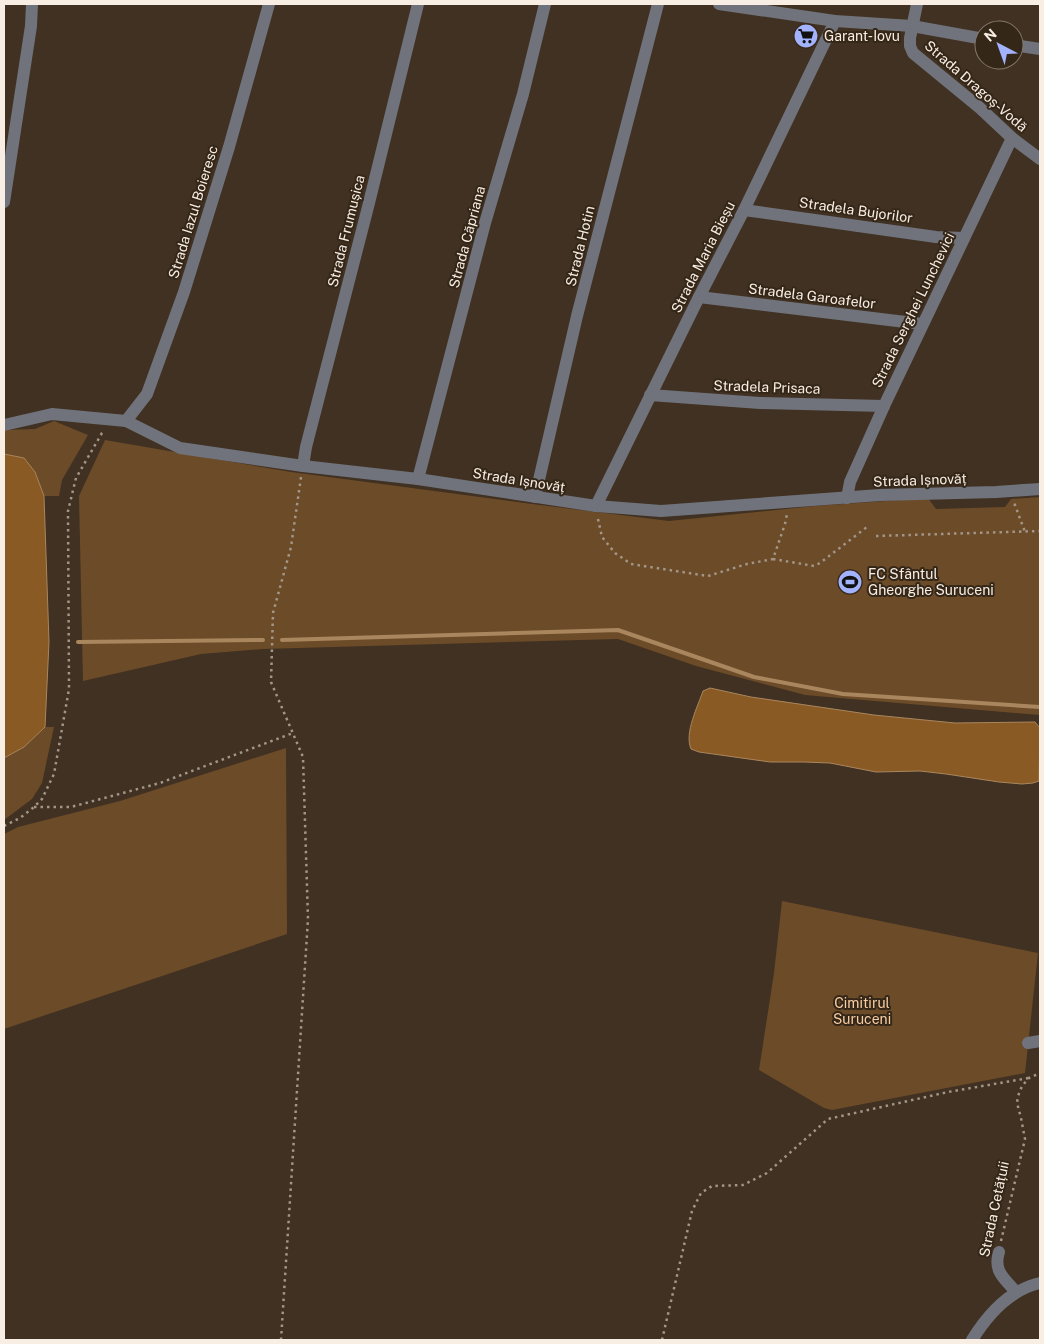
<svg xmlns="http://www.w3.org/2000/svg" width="1044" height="1344" font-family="'Public Sans',sans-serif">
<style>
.green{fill:#6c4b28}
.water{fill:#895a24;stroke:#aa865e}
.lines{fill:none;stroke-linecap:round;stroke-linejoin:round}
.stream{stroke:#aa865e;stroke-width:4}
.path{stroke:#a29689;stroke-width:2.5;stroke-dasharray:2.5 4;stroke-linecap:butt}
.minor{stroke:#70737c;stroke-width:12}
.labels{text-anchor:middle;stroke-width:4;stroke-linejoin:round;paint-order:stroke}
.poi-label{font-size:14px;fill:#f8eee4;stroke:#352718;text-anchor:start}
.street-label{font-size:14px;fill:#f8eee4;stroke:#352718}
.park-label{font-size:14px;fill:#f8cda3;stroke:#352718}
</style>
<rect width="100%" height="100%" fill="#403122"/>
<g class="green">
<polygon points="54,421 88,435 62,480 59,496 44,496 35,472 24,458 4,454 4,430 35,429"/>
<polygon points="105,440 291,472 532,504 669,521 815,506 928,498 936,509 1005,507 1011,499 1040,497 1040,715 805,695 696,666 618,639 263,649 201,654 83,681 79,496"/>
<polygon points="45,727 54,727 42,783 32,799 4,820 4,758 24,747"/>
<polygon points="286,748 287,934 4,1029 4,834 18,827 120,801"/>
<polygon points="782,901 1038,953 1025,1073 832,1110 824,1108 759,1070 774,973"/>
</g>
<g class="water">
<polygon points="4,454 24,458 35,472 44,496 49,642 45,727 24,747 4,758"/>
<path d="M 710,688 L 751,697 L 874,715 L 955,723 L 1035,722 L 1040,728 L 1039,781 L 1033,783 L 1022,784 L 999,782 L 946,774 L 920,771 L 876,772 L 830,763 L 804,762 L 770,762 L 699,752 L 691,749 C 684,733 698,706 703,691 Z"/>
</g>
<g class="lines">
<g class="stream">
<polyline points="282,640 618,630 754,677 843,694 1040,707"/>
<polyline points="78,642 263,640"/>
</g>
<g class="path">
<polyline points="1014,504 1015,505 1025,532"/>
<polyline points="598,519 602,537 615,553 631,564 708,576 747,564 773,559 785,524 787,514"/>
<polyline points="876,536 1040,531"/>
<polyline points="773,559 814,566 820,563 867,527"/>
<polyline points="34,807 71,807 160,783 293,733"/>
<polyline points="4,826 20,818 34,807 42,799 54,774 69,689 68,511 76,478 102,433 104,432"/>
<polyline points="1001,1241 1025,1139 1021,1118 1017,1103 1018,1096 1022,1086 1029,1078 1040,1073"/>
<polyline points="281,1340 308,919 303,757 271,682 273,613 291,547 301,477"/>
<polyline points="662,1340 692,1211 701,1193 712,1186 743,1185 767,1173 828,1119 948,1092 1029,1078"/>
</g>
<g class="minor">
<polyline points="719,4 835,21 912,26 984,39"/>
<polyline points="917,4 910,38 910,46 913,53 980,108 1012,138 1040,159"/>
<polyline points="1014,45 1040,49"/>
<polyline points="4,202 31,26 32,4"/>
<polyline points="744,210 936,237 964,238"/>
<polyline points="699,297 922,324"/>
<polyline points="650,395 760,403 884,406"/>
<polyline points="126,421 147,394 184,292 229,147 269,4"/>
<polyline points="4,425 52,414 126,421 180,448 303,466 418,479 596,506 661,511 880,495 996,492 1040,489"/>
<polyline points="303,466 306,447 368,207 418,4"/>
<polyline points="418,479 485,223 523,94 545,4"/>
<polyline points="535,497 577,316 658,4"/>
<polyline points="847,498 850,482 884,406 1012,138"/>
<polyline points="596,506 699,297 744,210 835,21"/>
<polyline points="1028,1043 1040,1041"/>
<path d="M 999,1252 C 993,1271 1004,1278 1016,1292"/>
<path d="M 972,1340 C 988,1314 1009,1290 1040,1283"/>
</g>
</g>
<defs>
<symbol id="supermarket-disc" viewBox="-11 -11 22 22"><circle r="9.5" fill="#a3b2fd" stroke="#352718"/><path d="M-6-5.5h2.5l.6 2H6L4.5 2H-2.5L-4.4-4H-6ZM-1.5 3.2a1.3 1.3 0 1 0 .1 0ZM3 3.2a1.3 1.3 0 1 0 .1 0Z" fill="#111"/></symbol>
<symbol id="stadium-disc" viewBox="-11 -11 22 22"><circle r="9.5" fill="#a3b2fd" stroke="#352718"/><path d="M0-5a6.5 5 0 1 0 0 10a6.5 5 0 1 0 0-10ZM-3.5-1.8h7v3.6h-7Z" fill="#111"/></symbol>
</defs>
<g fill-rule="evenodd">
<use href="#supermarket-disc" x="792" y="22" width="28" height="28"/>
<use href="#stadium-disc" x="836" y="568" width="28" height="28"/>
</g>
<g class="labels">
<g class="poi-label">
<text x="824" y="41">Garant-Iovu</text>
<text x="868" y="579">FC Sfântul<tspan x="868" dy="16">Gheorghe Suruceni</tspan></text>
</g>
<g class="street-label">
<text transform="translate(976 86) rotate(41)" y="5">Strada Dragoș-Vodă</text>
<text transform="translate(856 210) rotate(8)" y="5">Stradela Bujorilor</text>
<text transform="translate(193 212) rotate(-73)" y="5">Strada Iazul Boieresc</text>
<text transform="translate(346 231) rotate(-76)" y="5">Strada Frumușica</text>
<text transform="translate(467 237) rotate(-75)" y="5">Strada Căpriana</text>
<text transform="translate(580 246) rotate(-76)" y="5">Strada Hotin</text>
<text transform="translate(703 257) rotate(-63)" y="5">Strada Maria Bieșu</text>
<text transform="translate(812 296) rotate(7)" y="5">Stradela Garoafelor</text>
<text transform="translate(913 310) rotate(-64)" y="5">Strada Serghei Lunchevici</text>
<text transform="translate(767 387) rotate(2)" y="5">Stradela Prisaca</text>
<text transform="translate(519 480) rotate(9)" y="5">Strada Ișnovăț</text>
<text transform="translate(920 480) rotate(-2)" y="5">Strada Ișnovăț</text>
<text transform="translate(994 1209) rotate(-78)" y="5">Strada Cetățuii</text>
</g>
<g class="park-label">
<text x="862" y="1008">Cimitirul<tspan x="862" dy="16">Suruceni</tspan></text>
</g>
</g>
<rect width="1044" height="1344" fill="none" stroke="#f8eee4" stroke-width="10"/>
<g transform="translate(999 45) rotate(319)"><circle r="24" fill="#352718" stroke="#83776a"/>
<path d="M0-4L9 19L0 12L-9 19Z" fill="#a3b2fd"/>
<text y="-8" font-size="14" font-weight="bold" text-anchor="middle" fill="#f8eee4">N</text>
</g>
</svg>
